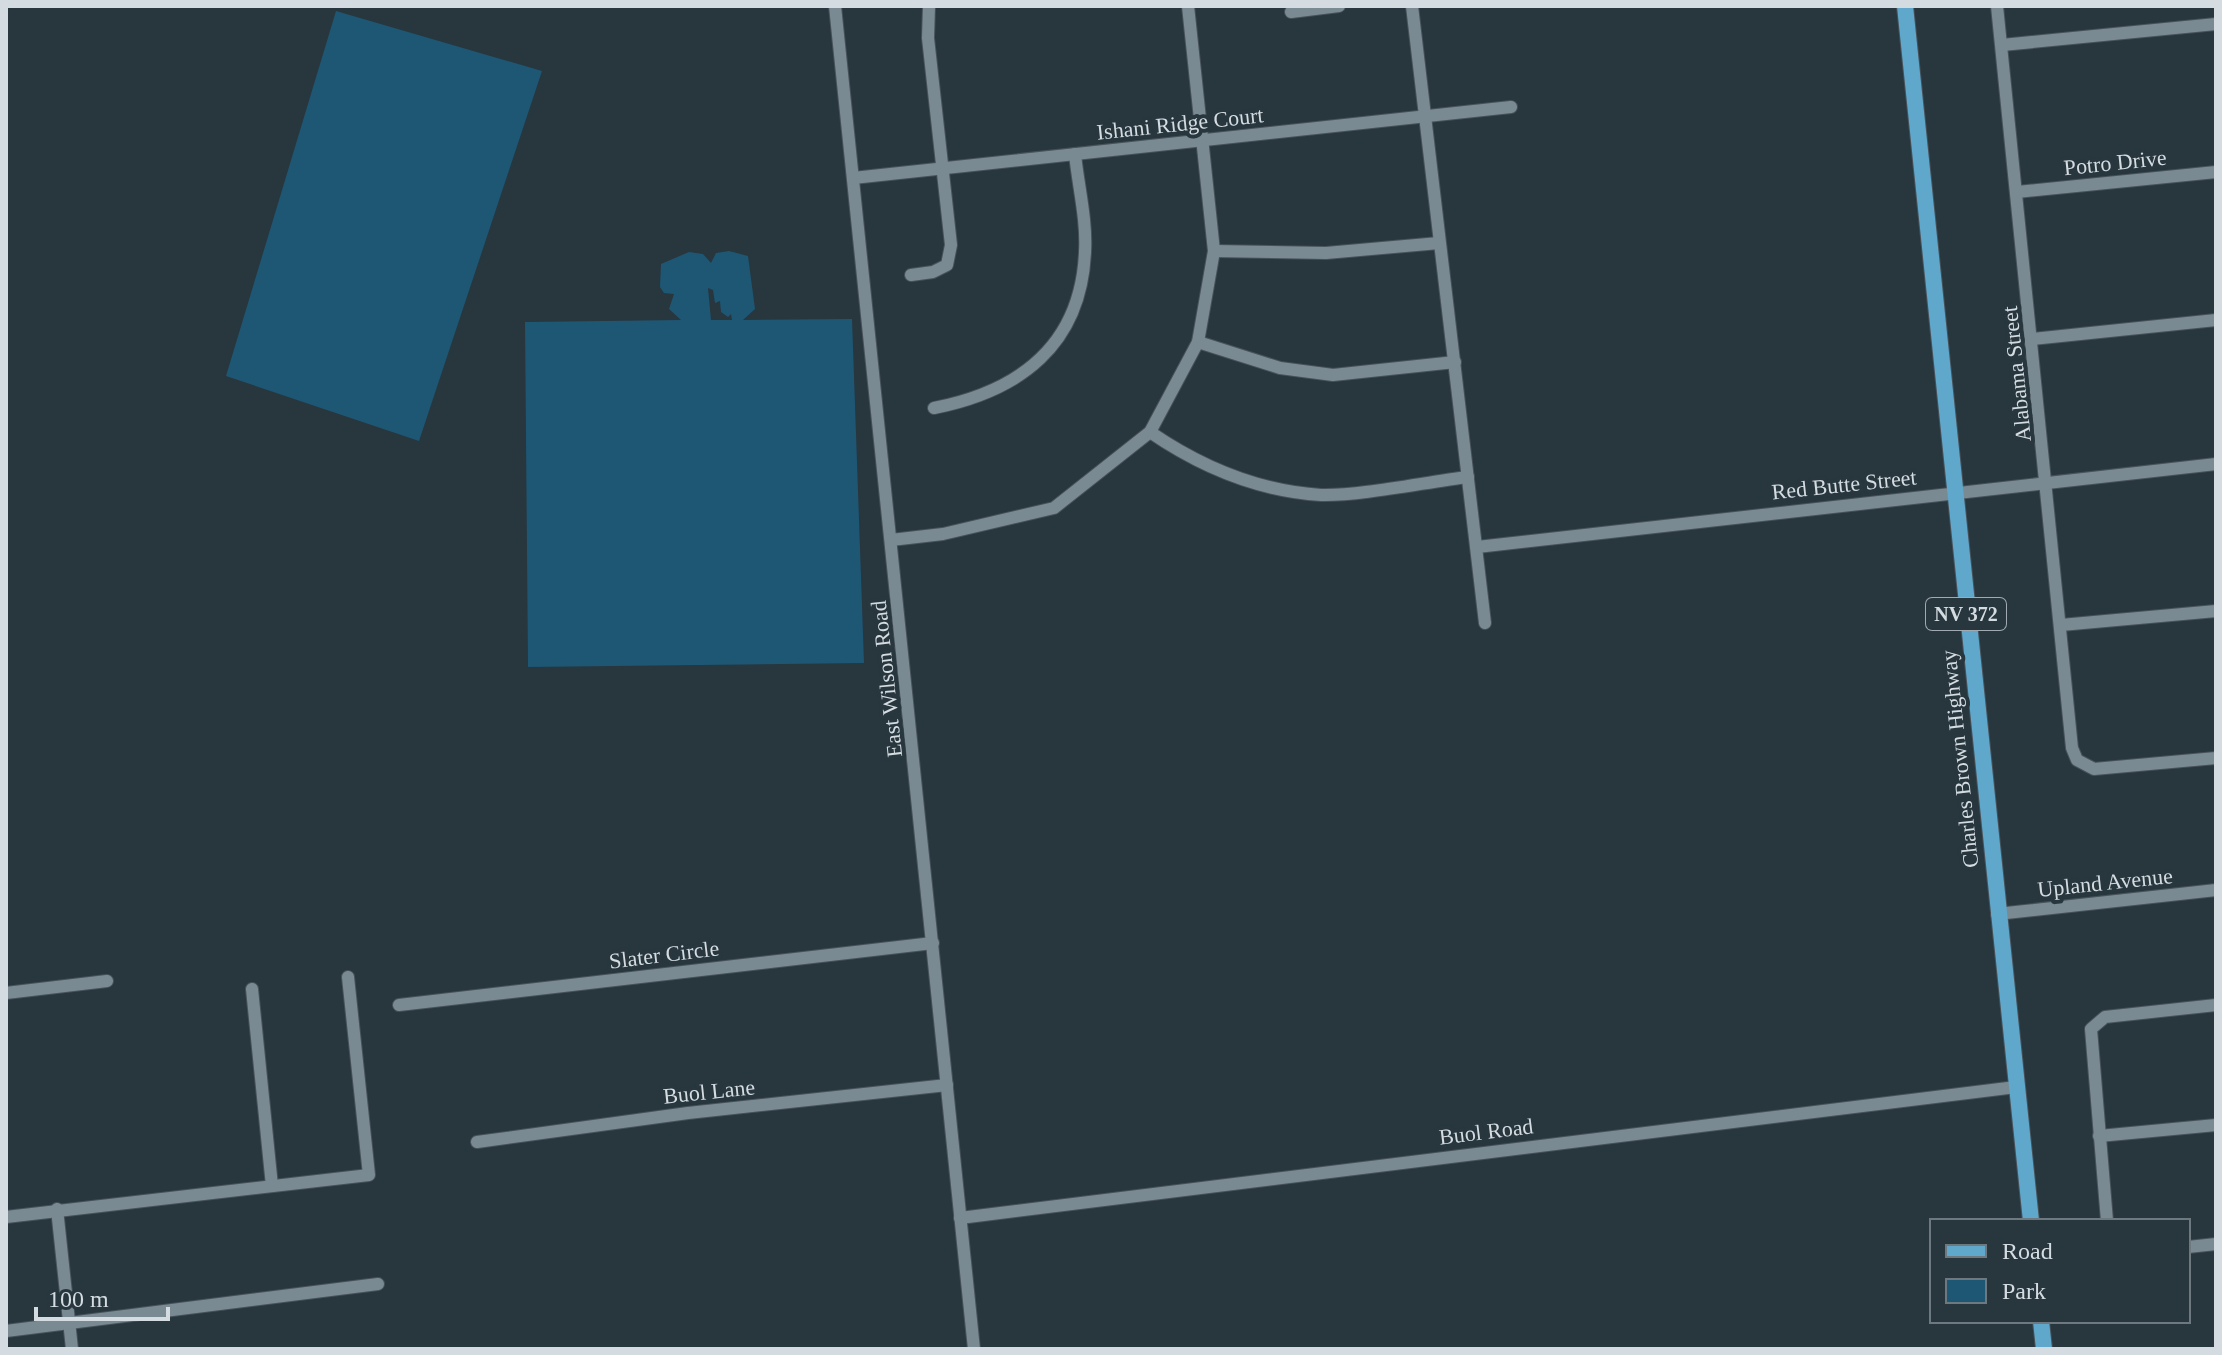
<svg xmlns="http://www.w3.org/2000/svg" width="2222" height="1355" font-family="Georgia,serif">
<style>
.green{fill:#1e5774;fill-rule:evenodd}
.lines{fill:none;stroke-linecap:round;stroke-linejoin:round}
.minor-casing{stroke:#47525a;stroke-width:14}
.major-casing{stroke:#47525a;stroke-width:18}
.minor{stroke:#7a8a93;stroke-width:12}
.major{stroke:#60a7cc;stroke-width:16}
.labels{text-anchor:middle;stroke-width:8;stroke-linejoin:round;paint-order:stroke}
.shield{fill:#28363e;stroke:#a0aab0;stroke-width:2}
.shield-label{font-size:20px;font-weight:bold;fill:#d4dce1}
.street-label{font-size:22px;fill:#d4dce1;stroke:#28363e}
</style>
<rect width="100%" height="100%" fill="#28363e"/>
<g class="green">
<polygon points="336,11 542,71 419,441 226,376"/>
<path d="M 729,251 L 748,256 L 755,309 L 743,320 L 852,319 L 864,663 L 528,667 L 525,322 L 681,320 L 669,309 L 674,294 L 664,293 L 660,287 L 661,264 L 689,252 L 703,254 L 711,263 L 716,253 ZM 708,288 L 713,290 L 715,303 L 720,301 L 721,312 L 728,317 L 731,314 L 732,320 L 711,320 Z"/>
</g>
<g class="lines">
<defs>
<g id="minor">
<polyline points="835,6 974,1349"/>
<polyline points="1412,6 1485,623"/>
<polyline points="1997,6 2072,748 2077,760 2094,769 2216,758"/>
<polyline points="1291,12 1339,6"/>
<polyline points="2002,45 2216,24"/>
<polyline points="853,178 1511,107"/>
<polyline points="2017,192 2216,172"/>
<polyline points="1214,251 1326,253 1439,243"/>
<polyline points="911,275 933,272 947,265 951,245 928,38 929,6"/>
<polyline points="2032,339 2216,320"/>
<polyline points="1198,342 1280,368 1333,375 1455,362"/>
<path d="M 934,408 C 1020,391 1081,345 1085,252 C 1087,220 1078,185 1075,154"/>
<path d="M 1150,432 C 1201,467 1258,491 1321,495 C 1361,496 1426,482 1468,477"/>
<polyline points="891,540 943,534 1054,508 1150,432 1198,342 1214,251 1188,6"/>
<polyline points="1477,547 2216,464"/>
<polyline points="2061,625 2216,611"/>
<polyline points="1997,914 2216,890"/>
<polyline points="252,989 272,1186"/>
<polyline points="6,993 107,981"/>
<polyline points="399,1005 933,943"/>
<polyline points="2099,1136 2216,1125"/>
<polyline points="477,1142 688,1113 947,1085"/>
<polyline points="57,1209 72,1349"/>
<polyline points="6,1217 369,1175 348,977"/>
<polyline points="960,1218 2016,1087"/>
<polyline points="2107,1221 2091,1029 2105,1017 2216,1005"/>
<polyline points="2188,1247 2216,1244"/>
<polyline points="6,1331 378,1284"/>
</g>
<g id="major">
<polyline points="1905,6 2031,1221"/>
<polyline points="2041,1321 2044,1349"/>
</g>
</defs>
<use href="#minor" class="minor-casing"/>
<use href="#major" class="major-casing"/>
<use href="#minor" class="minor"/>
<use href="#major" class="major"/>
</g>
<g class="labels">
<rect class="shield" x="1926" y="598" width="80" height="32" rx="6"/>
<g class="shield-label">
<text x="1966" y="621">NV 372</text>
</g>
<g class="street-label">
<text transform="translate(1180 123) rotate(-6)" y="8">Ishani Ridge Court</text>
<text transform="translate(2115 162) rotate(-6)" y="8">Potro Drive</text>
<text transform="translate(2016 374) rotate(-96)" y="8">Alabama Street</text>
<text transform="translate(1844 484) rotate(-6)" y="8">Red Butte Street</text>
<text transform="translate(886 679) rotate(-96)" y="8">East Wilson Road</text>
<text transform="translate(1959 759) rotate(-96)" y="8">Charles Brown Highway</text>
<text transform="translate(2105 882) rotate(-6)" y="8">Upland Avenue</text>
<text transform="translate(664 954) rotate(-7)" y="8">Slater Circle</text>
<text transform="translate(709 1091) rotate(-6)" y="8">Buol Lane</text>
<text transform="translate(1486 1131) rotate(-7)" y="8">Buol Road</text>
</g>
</g>
<rect width="2222" height="1355" fill="none" stroke="#d4dce1" stroke-width="16"/>
<rect x="1930" y="1219" width="260" height="104" fill="#28363e" stroke="#6d787f" stroke-width="2"/>
<rect x="1946" y="1245" width="40" height="12" fill="#60a7cc" stroke="#6d787f" stroke-width="2"/>
<text x="2002" y="1259" font-size="24" fill="#d4dce1">Road</text>
<rect x="1946" y="1279" width="40" height="24" fill="#1e5774" stroke="#6d787f" stroke-width="2"/>
<text x="2002" y="1299" font-size="24" fill="#d4dce1">Park</text>
<path d="M36 1307v12h132v-12" fill="none" stroke="#d4dce1" stroke-width="4"/>
<text x="48" y="1307" font-size="24" fill="#d4dce1" stroke="#28363e" stroke-width="6" paint-order="stroke">100 m</text>
</svg>
